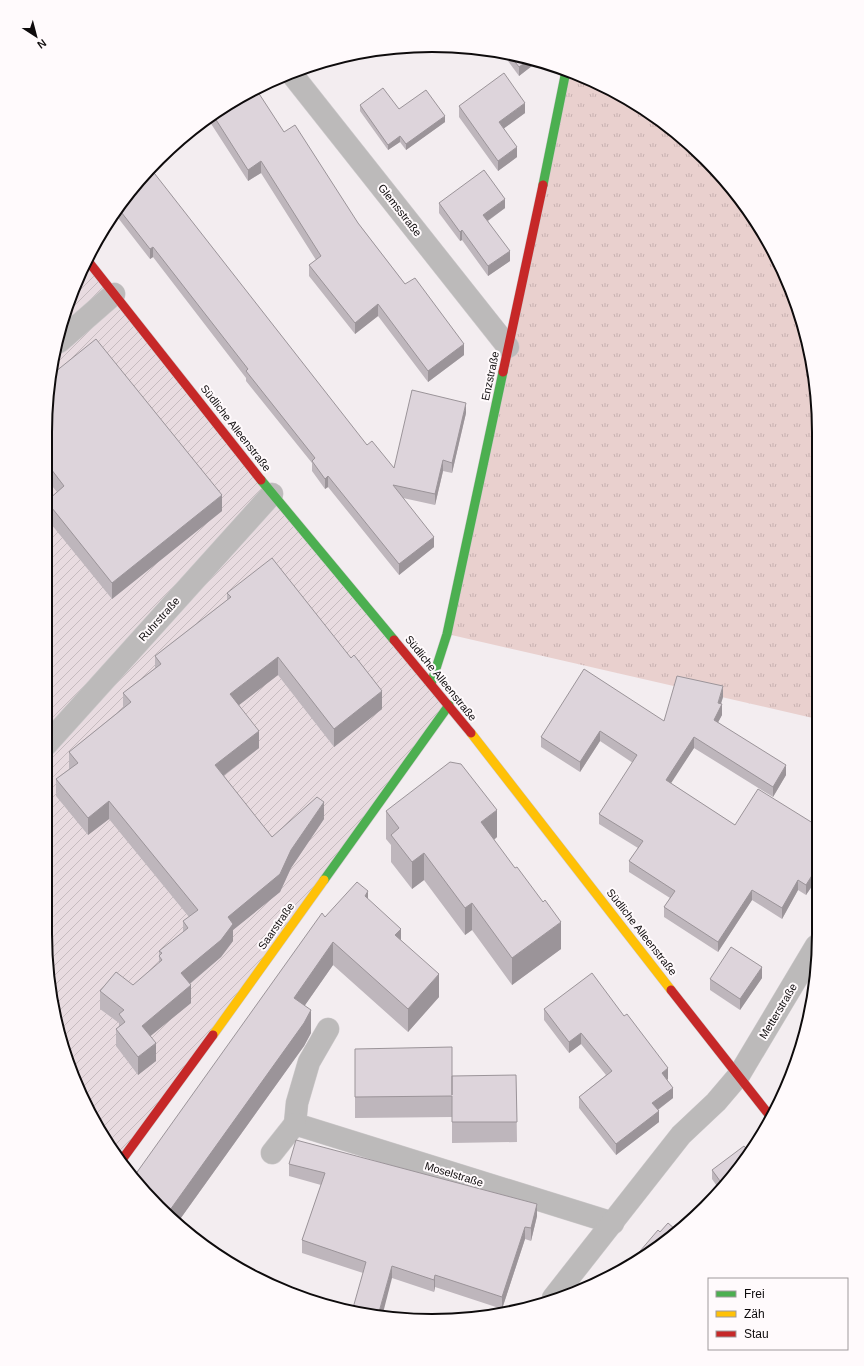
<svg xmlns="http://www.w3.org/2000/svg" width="864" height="1366" font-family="Helvetica,sans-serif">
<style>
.industrial{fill:url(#industrial-furrows)}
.grass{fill:url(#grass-tufts)}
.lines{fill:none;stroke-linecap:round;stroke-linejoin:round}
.street-casing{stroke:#cecacc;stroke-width:23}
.fast-casing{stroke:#cecacc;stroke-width:10}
.slow-casing{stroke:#cecacc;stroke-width:10}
.jam-casing{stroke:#cecacc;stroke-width:10}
.street{stroke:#bcbaba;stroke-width:22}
.fast{stroke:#4caf50;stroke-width:9}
.slow{stroke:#ffc107;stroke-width:9}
.jam{stroke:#c62828;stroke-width:9}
.wall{fill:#beb6bc}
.shaded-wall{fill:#9b9499}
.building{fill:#ddd4db;stroke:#9b9499}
.labels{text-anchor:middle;stroke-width:4;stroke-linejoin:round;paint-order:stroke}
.street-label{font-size:11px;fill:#0e0b0c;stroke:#fffafc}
.rim{fill:none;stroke:#0e0b0c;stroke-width:2}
</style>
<defs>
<pattern id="industrial-furrows" width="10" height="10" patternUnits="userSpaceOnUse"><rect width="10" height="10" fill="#e8dbe0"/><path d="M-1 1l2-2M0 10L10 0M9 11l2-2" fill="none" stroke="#c6bbbf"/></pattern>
<pattern id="grass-tufts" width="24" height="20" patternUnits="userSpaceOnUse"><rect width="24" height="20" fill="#e9d0ce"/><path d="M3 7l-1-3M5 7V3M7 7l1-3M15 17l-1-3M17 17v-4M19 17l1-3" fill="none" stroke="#c7b1b0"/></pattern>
</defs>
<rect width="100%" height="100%" fill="#f3edf0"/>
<polygon class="industrial" points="88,261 449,705 121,1161 110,1149 65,1058 45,934 48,382 75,284"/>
<polygon class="grass" points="566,71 603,85 668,125 723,177 767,239 806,332 818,406 817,719 447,634"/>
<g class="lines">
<defs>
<g id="street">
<polyline points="291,73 508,347"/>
<polyline points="59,342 114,294"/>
<polyline points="46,745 272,494"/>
<polyline points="328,1029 309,1062 297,1103 295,1124 613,1223"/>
<polyline points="272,1153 295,1124"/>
<polyline points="553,1298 681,1135 716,1102 739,1075 816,946"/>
</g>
<g id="fast">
<polyline points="543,185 566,71"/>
<polyline points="261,480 394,640"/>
<polyline points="431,684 447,634 503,372"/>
<polyline points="324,880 449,705"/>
</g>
<g id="slow">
<polyline points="471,733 671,990"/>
<polyline points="213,1035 324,880"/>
</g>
<g id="jam">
<polyline points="88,261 261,480"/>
<polyline points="503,372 543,185"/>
<polyline points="394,640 471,733"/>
<polyline points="671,990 770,1116"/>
<polyline points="121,1161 213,1035"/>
</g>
</defs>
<use href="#street" class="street-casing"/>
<use href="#fast" class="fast-casing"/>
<use href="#slow" class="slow-casing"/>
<use href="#jam" class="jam-casing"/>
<use href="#street" class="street"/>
<use href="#fast" class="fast"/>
<use href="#slow" class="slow"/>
<use href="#jam" class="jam"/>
</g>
<g class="wall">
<polygon points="502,53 532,58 537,60 537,62 519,76"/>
<polygon points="239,97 284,132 358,223 405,284 464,355 428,382 378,316 355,334 309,276 309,265 316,260 261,173 248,181 208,119"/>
<polygon points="360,105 399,109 445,122 406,150 400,142 388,150 360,111"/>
<polygon points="459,106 525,113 504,128 517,157 498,171 459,117"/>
<polygon points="125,196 367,445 394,468 466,413 452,473 443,471 435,505 403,498 434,547 399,575 328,487 325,489 312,471 312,463 246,381 246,378 153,257 150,259 115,214"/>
<polygon points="439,203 505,208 488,221 510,261 488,276 462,240 460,241 439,213"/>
<polygon points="48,382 222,511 112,599 47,519 48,500 57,492 48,481"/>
<polygon points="227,593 382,709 334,747 278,675 239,705 259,748 224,776 272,837 324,819 291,868 280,892 233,930 233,941 221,957 190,984 191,1003 150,1036 156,1061 138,1075 116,1046 116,1029 119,1026 119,1023 100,1009 100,991 133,985 159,963 159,951 183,932 183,921 189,917 109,819 88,835 56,796 56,779 69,769 69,752 123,708 123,693 155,668 155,656 227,600"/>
<polygon points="723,697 721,704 722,715 718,722 786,775 773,797 694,748 670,783 735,825 816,825 816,880 806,895 798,890 782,919 752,900 718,952 664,917 664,907 670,898 629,872 629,861 638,848 599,824 599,814 633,763 600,741 580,772 541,747 541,737 664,721"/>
<polygon points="386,811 497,837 494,840 561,949 512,985 472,930 465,935 424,880 412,889 391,862 391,845 386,839"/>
<polygon points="368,899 401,940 439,997 408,1032 333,965 305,1005 311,1033 304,1046 178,1222 135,1175 325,917"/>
<polygon points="762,978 740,1010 710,990 710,979"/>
<polygon points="544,1009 668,1079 667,1080 673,1098 658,1110 659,1122 616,1155 579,1108 579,1097 606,1075 581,1044 569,1053 544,1020"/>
<polygon points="355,1049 452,1095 516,1075 517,1142 452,1143 452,1117 355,1118"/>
<polygon points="289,1164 537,1216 531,1241 525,1239 502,1309 435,1287 434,1292 392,1278 363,1273 302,1253 302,1240 321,1185 289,1176"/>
<polygon points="712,1170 739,1170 719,1189 712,1179"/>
</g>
<g class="shaded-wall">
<polygon points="531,58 537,60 537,62 519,76 519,67"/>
<polygon points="525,103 525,113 499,132 499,122"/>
<polygon points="445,116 445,122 406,150 406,144"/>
<polygon points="400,136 400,142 388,150 388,145"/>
<polygon points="517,147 517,157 498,171 498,161"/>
<polygon points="261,161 261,173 248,181 248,170"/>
<polygon points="505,199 505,208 483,224 483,215"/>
<polygon points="462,230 462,240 460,241 460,232"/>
<polygon points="153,247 153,257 150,259 150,249"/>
<polygon points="510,251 510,261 488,276 488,266"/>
<polygon points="378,304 378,316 355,334 355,323"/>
<polygon points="464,344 464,355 428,382 428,371"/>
<polygon points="466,403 466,413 452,473 452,463"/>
<polygon points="443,460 443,471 435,505 435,494"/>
<polygon points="328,476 328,487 325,489 325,479"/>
<polygon points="222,495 222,511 112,599 112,583"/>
<polygon points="434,537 434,547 399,575 399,564"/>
<polygon points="278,657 278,675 230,712 230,694"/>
<polygon points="723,686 723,697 719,709 722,704 722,715 714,730 714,720"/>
<polygon points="382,691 382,709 334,747 334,729"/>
<polygon points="259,731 259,748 215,782 215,765"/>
<polygon points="600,731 600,741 580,772 580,762"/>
<polygon points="694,737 694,748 666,791 666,780"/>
<polygon points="786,765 786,775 773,797 773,787"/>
<polygon points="109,801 109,819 88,835 88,818"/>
<polygon points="324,802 324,819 291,868 280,892 233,930 233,941 221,957 181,991 181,973 228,917 291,850"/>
<polygon points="497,810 497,837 481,850 481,822"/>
<polygon points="424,853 424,880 412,889 412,862"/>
<polygon points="816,869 816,880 806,895 806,885"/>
<polygon points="798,880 798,890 782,919 782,908"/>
<polygon points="752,890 752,900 718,952 718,942"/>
<polygon points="368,891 368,914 365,896"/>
<polygon points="472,903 472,930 465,935 465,908"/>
<polygon points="561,922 561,949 512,985 512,958"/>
<polygon points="401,929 401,952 395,935"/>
<polygon points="333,942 333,965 294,1021 294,998"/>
<polygon points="762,967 762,978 740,1010 740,999"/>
<polygon points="439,974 439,997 408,1032 408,1009"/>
<polygon points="191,985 191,1003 142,1043 142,1026"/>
<polygon points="311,1010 311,1033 304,1046 178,1222 170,1213 170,1210"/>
<polygon points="581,1033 581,1044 569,1053 569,1042"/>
<polygon points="156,1043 156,1061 138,1075 138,1057"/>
<polygon points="668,1068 668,1079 662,1084 662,1073"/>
<polygon points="673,1088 673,1098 652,1114 652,1103"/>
<polygon points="659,1111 659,1122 616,1155 616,1144"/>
<polygon points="537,1204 537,1216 531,1241 531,1228"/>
<polygon points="525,1227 525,1239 502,1309 502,1297"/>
<polygon points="392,1266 392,1278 383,1313 379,1312"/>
<polygon points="435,1275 435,1287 434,1292 434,1280"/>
</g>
<g class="building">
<polygon points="509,54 531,58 519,67"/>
<polygon points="504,73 525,103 499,122 517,147 498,161 459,106"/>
<polygon points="383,88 399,109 426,90 445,116 406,144 400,136 388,145 360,105"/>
<polygon points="256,89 284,132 295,125 358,223 405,284 415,278 464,344 428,371 378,304 355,323 309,265 321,256 261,161 248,170 213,115 239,97"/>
<polygon points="151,169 367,445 372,441 394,468 412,390 466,403 452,463 443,460 435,494 393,485 434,537 399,564 328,476 325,479 312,461 315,458 246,371 248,369 153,247 150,249 118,208 125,196"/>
<polygon points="484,170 505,199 483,215 510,251 488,266 462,230 460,232 439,203"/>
<polygon points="96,339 222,495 112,583 48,503 48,500 64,486 48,465 48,382 50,376"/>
<polygon points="272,558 351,658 354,655 382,691 334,729 278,657 230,694 259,731 215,765 272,837 317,797 324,802 291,850 280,874 228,917 233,924 221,940 181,973 191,985 142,1026 156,1043 138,1057 116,1029 125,1022 119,1014 124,1010 100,991 116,972 133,985 162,960 159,956 162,953 159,951 188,928 183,921 198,910 109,801 88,818 56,779 78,763 69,752 131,702 123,693 161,664 155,656 231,597 227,593"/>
<polygon points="584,669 664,721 677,676 723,686 718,703 722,704 714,720 786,765 773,787 694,737 666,780 735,825 758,789 816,825 816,869 806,885 798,880 782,908 752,890 718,942 664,907 675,891 629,861 643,841 599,814 637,755 600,731 580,762 541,737"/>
<polygon points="450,762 461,764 497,810 481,822 515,868 517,867 543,902 545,900 561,922 512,958 472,903 465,908 424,853 412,862 391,835 399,828 386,811"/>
<polygon points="357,882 368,891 365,896 401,929 395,935 439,974 408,1009 333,942 294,998 311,1010 304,1023 170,1210 163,1206 135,1175 322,913 325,917"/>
<polygon points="731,947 762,967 740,999 710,979"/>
<polygon points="592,973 624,1016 627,1014 668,1068 662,1073 673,1088 652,1103 659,1111 616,1144 579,1097 612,1071 581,1033 569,1042 544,1009"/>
<polygon points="452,1047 452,1095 452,1076 516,1075 517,1122 452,1122 452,1096 355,1097 355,1049"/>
<polygon points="296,1140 537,1204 531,1228 525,1227 502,1297 435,1275 434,1280 392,1266 379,1312 353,1308 366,1262 302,1240 325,1173 289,1164"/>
<polygon points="744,1146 749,1152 739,1170 723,1185 712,1170"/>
<polygon points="668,1223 675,1229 647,1256 629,1264 658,1230 660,1232"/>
</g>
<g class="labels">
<g class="street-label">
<text transform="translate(400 210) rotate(52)" y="4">Glemsstraße</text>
<text transform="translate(490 376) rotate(-78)" y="4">Enzstraße</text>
<text transform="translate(236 428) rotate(52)" y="4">Südliche Alleenstraße</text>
<text transform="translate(159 619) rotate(-48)" y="4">Ruhrstraße</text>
<text transform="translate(441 678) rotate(51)" y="4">Südliche Alleenstraße</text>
<text transform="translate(276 926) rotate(-55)" y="4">Saarstraße</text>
<text transform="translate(642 932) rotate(52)" y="4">Südliche Alleenstraße</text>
<text transform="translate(778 1011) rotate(-59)" y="4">Metterstraße</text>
<text transform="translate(454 1174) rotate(17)" y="4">Moselstraße</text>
</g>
</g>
<path d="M0 0H864V1366H0ZM432 52H432A380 380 0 0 1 812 432V934A380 380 0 0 1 432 1314H432A380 380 0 0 1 52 934V432A380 380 0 0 1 432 52Z" fill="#fffafc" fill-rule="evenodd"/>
<path class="rim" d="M432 52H432A380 380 0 0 1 812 432V934A380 380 0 0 1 432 1314H432A380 380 0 0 1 52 934V432A380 380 0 0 1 432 52Z"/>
<rect x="708" y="1278" width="140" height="72" fill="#fffafc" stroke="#9f9a9c"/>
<rect x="716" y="1291" width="20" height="6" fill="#4caf50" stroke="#9f9a9c"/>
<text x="744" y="1298" font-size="12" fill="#0e0b0c">Frei</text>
<rect x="716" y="1311" width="20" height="6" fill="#ffc107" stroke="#9f9a9c"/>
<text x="744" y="1318" font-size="12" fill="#0e0b0c">Zäh</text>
<rect x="716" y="1331" width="20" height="6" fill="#c62828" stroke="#9f9a9c"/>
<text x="744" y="1338" font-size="12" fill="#0e0b0c">Stau</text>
<g transform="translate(36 36) rotate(144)" stroke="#fffafc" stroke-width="3" paint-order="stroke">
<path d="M0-3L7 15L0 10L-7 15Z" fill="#0e0b0c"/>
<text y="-6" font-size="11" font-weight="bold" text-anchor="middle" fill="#0e0b0c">N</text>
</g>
</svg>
